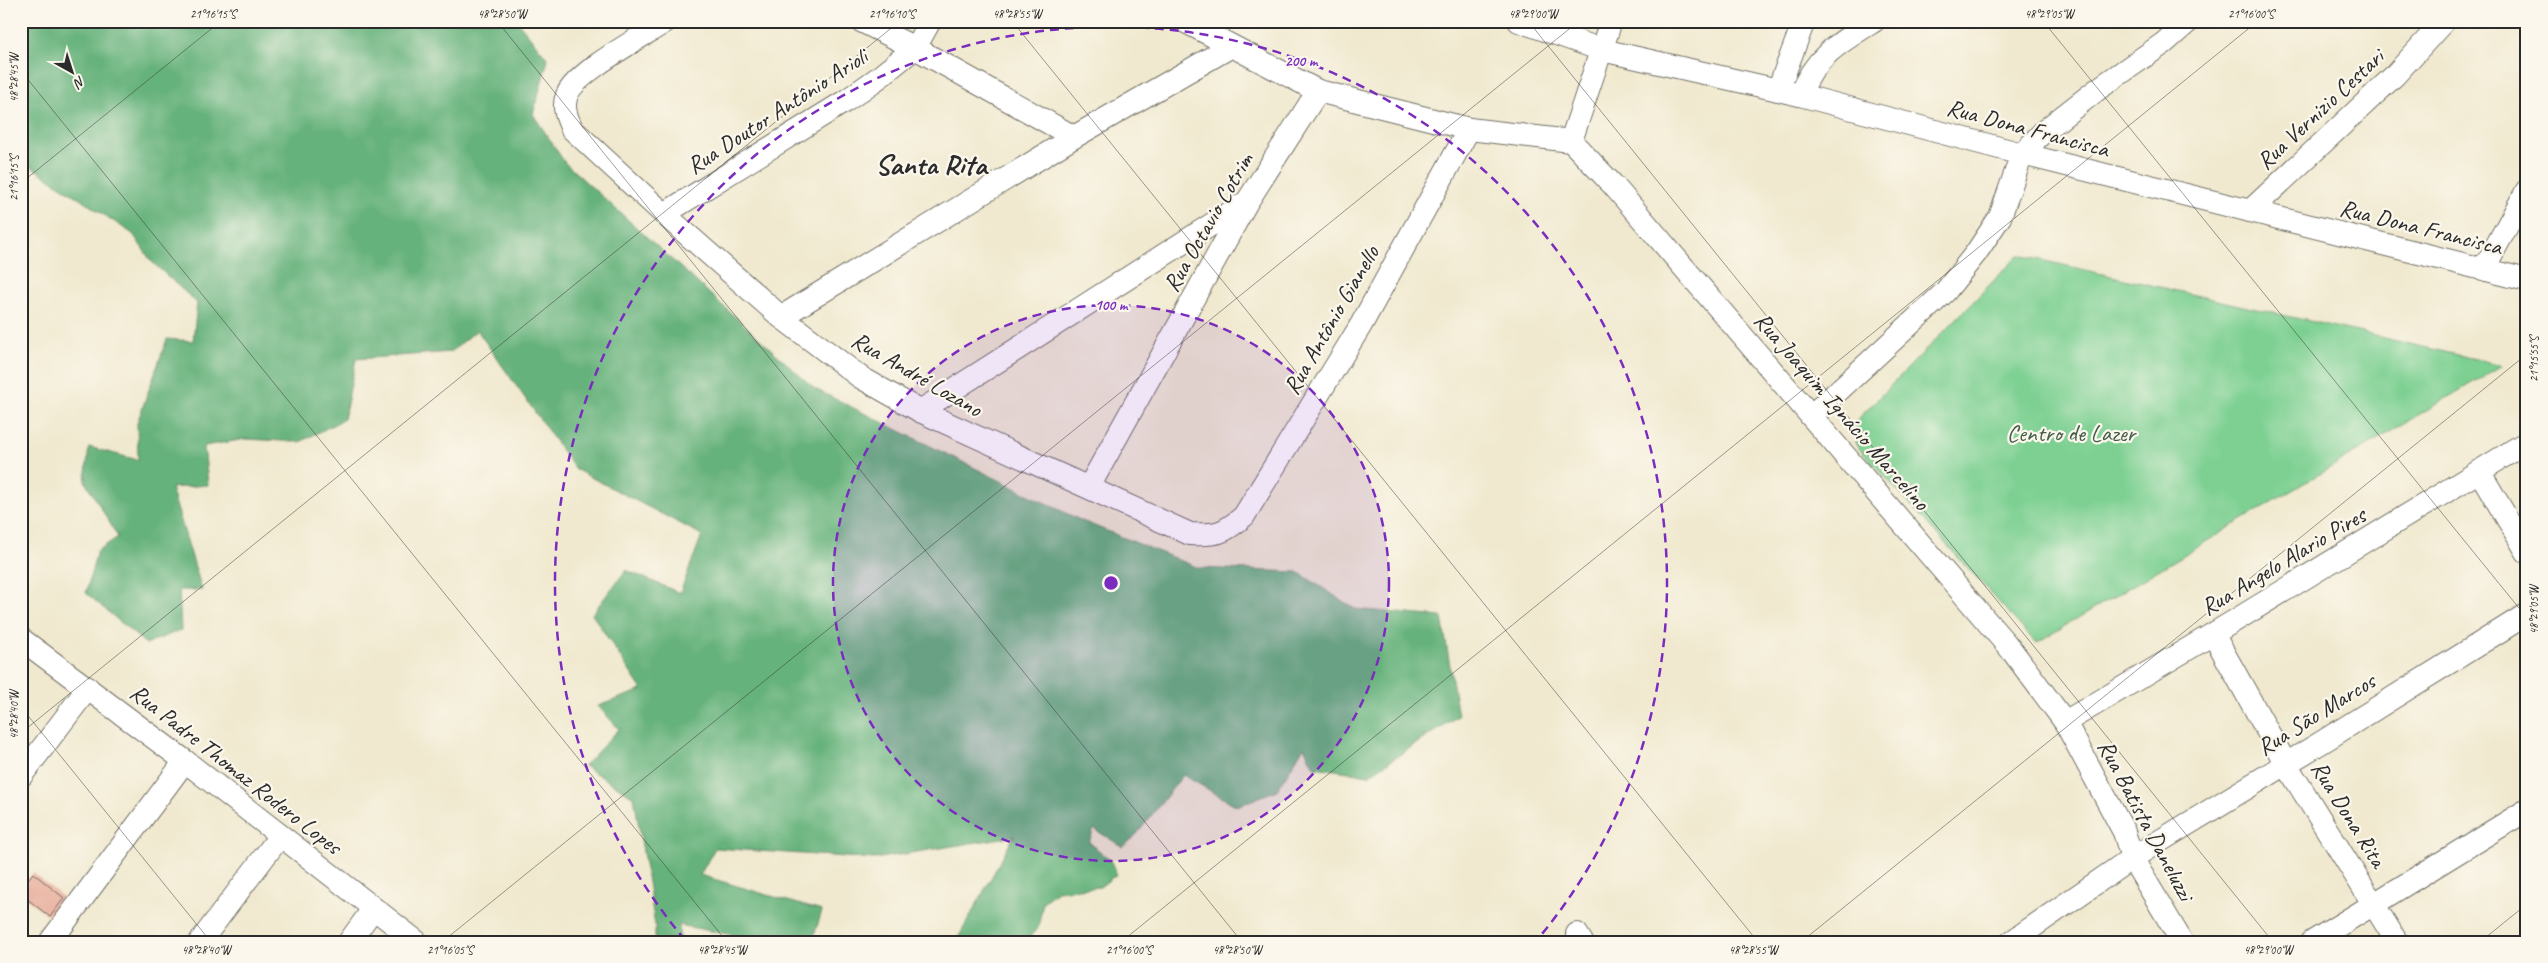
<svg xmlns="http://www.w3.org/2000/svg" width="2548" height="963" font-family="Caveat,sans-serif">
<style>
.green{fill:#7dd092;stroke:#547e5e}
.forest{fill:#66b27c;stroke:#486e54}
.building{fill:#e5a08d}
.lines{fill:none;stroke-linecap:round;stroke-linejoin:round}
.minor-casing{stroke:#706e64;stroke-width:24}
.minor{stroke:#fff;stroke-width:22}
.ticks{fill:none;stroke:#2b2b2b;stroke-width:1;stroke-opacity:0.45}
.ring{fill:none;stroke:#7b2cbf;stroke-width:2.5;stroke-dasharray:9 6}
.labels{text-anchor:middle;stroke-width:4.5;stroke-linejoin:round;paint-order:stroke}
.street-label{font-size:24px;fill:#2b2b2b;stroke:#fbf7ec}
.park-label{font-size:24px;fill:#445d4a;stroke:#fbf7ec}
.district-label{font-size:29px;font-weight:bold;fill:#2b2b2b;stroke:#fbf7ec}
.centre{fill:#7b2cbf;stroke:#fbf7ec;stroke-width:2.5}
.ring-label{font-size:15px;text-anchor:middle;font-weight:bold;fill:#7b2cbf;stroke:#fbf7ec;stroke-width:4.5;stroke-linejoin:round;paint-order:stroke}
.neatline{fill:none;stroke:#2b2b2b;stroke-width:2}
.ticks-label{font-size:12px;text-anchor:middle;fill:#2b2b2b}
</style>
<rect width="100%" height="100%" fill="#fbf7ec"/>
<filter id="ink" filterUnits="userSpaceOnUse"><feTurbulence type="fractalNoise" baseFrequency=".02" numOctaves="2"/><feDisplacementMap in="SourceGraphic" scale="10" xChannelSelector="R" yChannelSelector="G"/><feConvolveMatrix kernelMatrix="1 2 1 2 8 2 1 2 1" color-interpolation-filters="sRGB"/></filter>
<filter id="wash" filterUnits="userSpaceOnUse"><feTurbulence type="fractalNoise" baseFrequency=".0096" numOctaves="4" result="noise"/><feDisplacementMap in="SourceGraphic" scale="20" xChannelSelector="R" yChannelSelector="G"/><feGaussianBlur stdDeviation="1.12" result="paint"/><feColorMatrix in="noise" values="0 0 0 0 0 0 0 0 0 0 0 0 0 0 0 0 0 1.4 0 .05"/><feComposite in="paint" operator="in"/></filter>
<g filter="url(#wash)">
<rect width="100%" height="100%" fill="#f0e9cf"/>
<polygon class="green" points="2019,255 2502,365 2036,643 1856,445 1857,420"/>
<polygon class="forest" points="21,21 517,21 548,59 533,114 565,163 815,389 1082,521 1199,568 1298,572 1355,609 1442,617 1458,716 1369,775 1314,767 1304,747 1277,790 1237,806 1183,775 1137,834 1123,847 1094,829 1089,842 1110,860 1117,874 1100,887 1057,891 1043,902 1038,928 1025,942 956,942 1014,836 874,859 715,848 700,875 822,911 812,942 770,942 679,925 680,942 655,942 655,925 634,797 584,766 619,729 598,706 642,690 592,614 626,570 680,593 702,535 575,469 477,330 451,352 356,359 344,419 300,442 246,439 204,446 208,485 171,488 202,590 179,590 181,630 146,644 86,593 97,551 118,537 85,481 89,447 138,460 137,423 167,339 193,341 197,303 151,261 133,234 21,160"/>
<g id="blocks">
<polygon class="building" points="33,873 64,898 50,917 21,894 21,888"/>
</g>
</g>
<g filter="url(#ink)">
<use href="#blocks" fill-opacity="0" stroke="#706e64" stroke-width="1"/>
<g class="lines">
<defs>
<g id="minor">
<path d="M 666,21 C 642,37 576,72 567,95 C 562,107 567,118 572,129 L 664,214 L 781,317 L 860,377 L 920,411 L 1190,534 C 1217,535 1223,534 1244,516 L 1361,325 L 1469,129"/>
<polyline points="861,21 915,48 1074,137"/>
<polyline points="1184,21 1318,91 1469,129 1571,141"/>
<polyline points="1519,21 1602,50 1800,95 2022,154 2527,280"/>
<polyline points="1778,90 1804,21"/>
<path d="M 1800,95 C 1815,56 1840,42 1874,21"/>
<polyline points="1571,141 1614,186 2013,652 2065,722 2124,832 2132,858 2182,942"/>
<polyline points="1571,141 1611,21"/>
<polyline points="2250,211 2394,76 2444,21"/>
<polyline points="664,214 847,100 878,78 915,48 930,21"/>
<polyline points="2483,270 2527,190"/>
<polyline points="781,317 1074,137 1230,47"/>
<polyline points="920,411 1245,203"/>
<polyline points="1811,416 1945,292 1976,253 2000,217 2022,154 2043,132 2098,89 2164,43 2189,21"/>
<polyline points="2479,471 2527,552"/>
<polyline points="1089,487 1247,202 1318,91"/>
<polyline points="2213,634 2286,764 2397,942"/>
<polyline points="21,639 185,761 417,942"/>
<polyline points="2065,722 2213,634 2527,442"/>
<polyline points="21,776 88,688"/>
<polyline points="1577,934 1582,942"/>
<polyline points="50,942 185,761"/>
<polyline points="200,942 280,836"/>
<polyline points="349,942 373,909"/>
<polyline points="2011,942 2132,858 2327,739 2527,614"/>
<polyline points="2312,942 2527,810"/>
</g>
</defs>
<use href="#minor" class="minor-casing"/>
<use href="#minor" class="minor"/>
</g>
</g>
<path class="ticks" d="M 497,21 L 1242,942M 1012,21 L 1758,942M 1528,21 L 2273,942M 2043,21 L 2527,618M 21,71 L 727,942M 21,183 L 221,21M 21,707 L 211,942M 21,733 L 900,21M 442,942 L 1579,21M 1121,942 L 2258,21M 1801,942 L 2527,354M 2480,942 L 2527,904"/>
<circle cx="1111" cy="583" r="278" fill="#7b2cbf" fill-opacity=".12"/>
<g class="ring">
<circle cx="1111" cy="583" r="278"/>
<path d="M685 940A556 556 0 1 1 1537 940"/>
</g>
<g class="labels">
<g class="street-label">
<text transform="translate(2320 109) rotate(-43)" y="8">Rua Vernizio Cestari</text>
<text transform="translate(777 111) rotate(-33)" y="8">Rua Doutor Antônio Arioli</text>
<text transform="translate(2028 128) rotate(15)" y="8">Rua Dona Francisca</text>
<text transform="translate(1208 222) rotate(-60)" y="8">Rua Octavio Cotrim</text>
<text transform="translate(2421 227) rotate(14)" y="8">Rua Dona Francisca</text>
<text transform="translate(1331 320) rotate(-60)" y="8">Rua Antônio Gianello</text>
<text transform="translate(917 374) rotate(30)" y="8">Rua André Lozano</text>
<text transform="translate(1842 411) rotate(49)" y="8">Rua Joaquim Ignácio Marcelino</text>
<text transform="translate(2283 561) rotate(-31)" y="8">Rua Angelo Alario Pires</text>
<text transform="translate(2316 714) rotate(-32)" y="8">Rua São Marcos</text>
<text transform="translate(236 769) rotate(38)" y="8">Rua Padre Thomaz Rodero Lopes</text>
<text transform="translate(2349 814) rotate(58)" y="8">Rua Dona Rita</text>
<text transform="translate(2146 820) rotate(62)" y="8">Rua Batista Daneluzzi</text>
</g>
<g class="park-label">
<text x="2071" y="441">Centro de Lazer</text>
</g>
<g class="district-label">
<text x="931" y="174">Santa Rita</text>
</g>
</g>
<circle cx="1111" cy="583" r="8" class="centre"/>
<g class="ring-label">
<text x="1301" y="66">200 m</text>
<text x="1111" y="310">100 m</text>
</g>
<rect width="2548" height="963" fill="none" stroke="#fbf7ec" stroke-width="55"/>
<g transform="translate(72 72) rotate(141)" stroke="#fbf7ec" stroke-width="4" paint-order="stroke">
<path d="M0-4L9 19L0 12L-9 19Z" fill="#2b2b2b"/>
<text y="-8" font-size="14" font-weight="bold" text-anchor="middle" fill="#2b2b2b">N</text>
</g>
<rect x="28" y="28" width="2492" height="908" class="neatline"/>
<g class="ticks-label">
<text x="213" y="18">21°16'15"S</text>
<text x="502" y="18">48°28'50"W</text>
<text x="892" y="18">21°16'10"S</text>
<text x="1017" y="18">48°28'55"W</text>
<text x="1533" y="18">48°29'00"W</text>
<text x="2049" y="18">48°29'05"W</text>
<text x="2251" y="18">21°16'00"S</text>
<text transform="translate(14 78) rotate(-90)" y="4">48°28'45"W</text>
<text transform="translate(14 178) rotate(-90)" y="4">21°16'15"S</text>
<text transform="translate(2534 359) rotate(-90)" y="4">21°15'55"S</text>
<text transform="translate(2534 610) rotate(-90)" y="4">48°29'05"W</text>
<text transform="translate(14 715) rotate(-90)" y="4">48°28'40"W</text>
<text x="206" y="954">48°28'40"W</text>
<text x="450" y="954">21°16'05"S</text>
<text x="722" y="954">48°28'45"W</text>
<text x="1129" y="954">21°16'00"S</text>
<text x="1237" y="954">48°28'50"W</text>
<text x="1753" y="954">48°28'55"W</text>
<text x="2268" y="954">48°29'00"W</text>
</g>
</svg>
